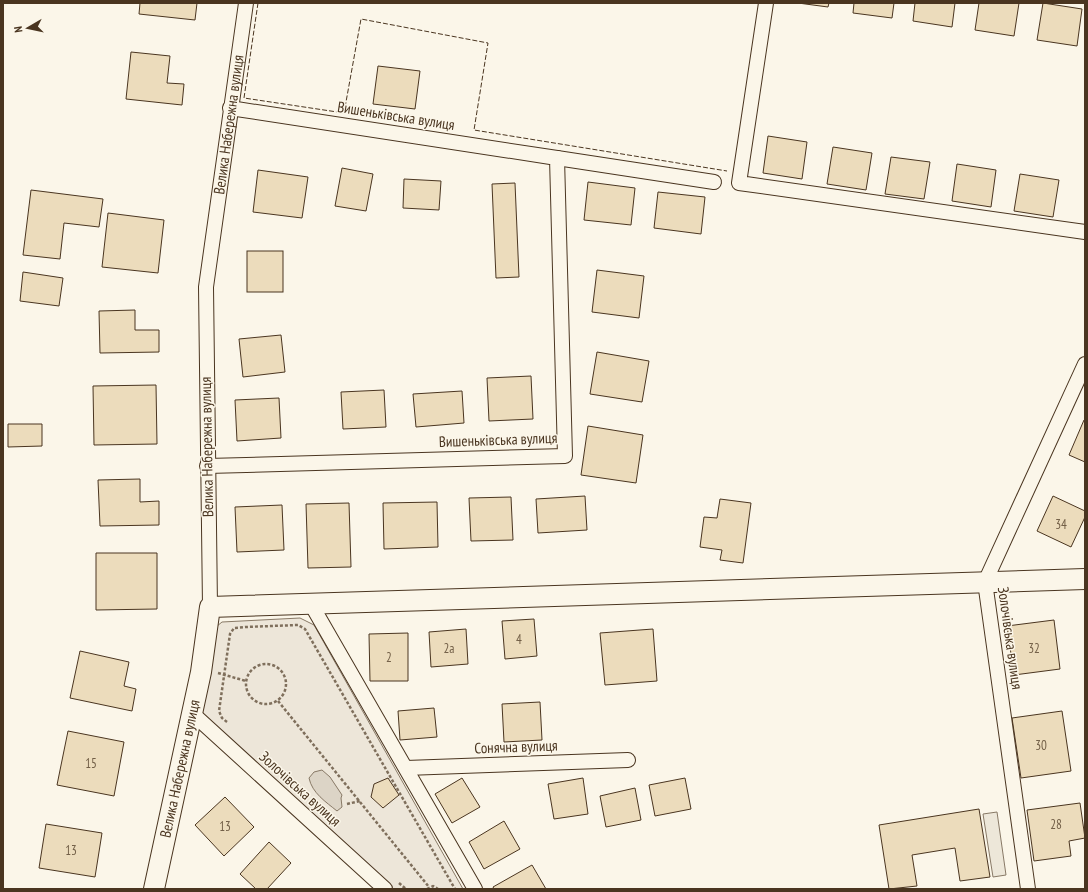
<svg xmlns="http://www.w3.org/2000/svg" width="1088" height="892" font-family="'PT Sans Narrow',sans-serif">
<style>
.green{fill:#ede6d9;stroke:#887966}
.parking{fill:#ede7d9;stroke:#887966}
.water{fill:#dcd4c6;stroke:#887966}
.building{fill:#ecdcbc;stroke:#4a3520}
.lines{fill:none;stroke-linecap:round;stroke-linejoin:round}
.street-casing{stroke:#4a3520;stroke-width:16}
.secondary-casing{stroke:#4a3520;stroke-width:22}
.path{stroke:#7f6f5c;stroke-width:2.5;stroke-dasharray:3 2;stroke-linecap:butt}
.street{stroke:#fbf6e9;stroke-width:14}
.secondary{stroke:#fbf6e9;stroke-width:20}
.fence{stroke:#4a3520;stroke-width:1;stroke-dasharray:5 2;stroke-linecap:butt}
.labels{text-anchor:middle;stroke-width:3;stroke-linejoin:round;paint-order:stroke}
.number-label{font-size:13px;fill:#725f47}
.street-label{font-size:15px;fill:#4a3520;stroke:#fbf6e9}
</style>
<rect width="100%" height="100%" fill="#fbf6e9"/>
<polygon class="green" points="300,618 314,625 463,889 386,889 199,711 211,631 222,622"/>
<polygon class="parking" points="997,812 1006,875 993,877 983,814"/>
<path class="water" d="M 322,770 L 330,777 L 342,795 L 341,798 L 342,807 L 337,811 C 326,802 312,793 309,778 L 314,772 Z"/>
<g class="building">
<polygon points="140,3 197,3 195,20 139,14"/>
<polygon points="798,3 829,3 828,7"/>
<polygon points="854,3 894,3 892,18 853,13"/>
<polygon points="915,3 955,3 952,27 913,21"/>
<polygon points="979,3 1019,3 1014,36 975,30"/>
<polygon points="1043,3 1082,9 1077,46 1037,40"/>
<polygon points="131,52 170,56 167,83 184,84 182,105 126,99"/>
<polygon points="378,66 420,71 415,109 373,104"/>
<polygon points="768,136 807,142 802,179 763,173"/>
<polygon points="833,147 872,153 866,190 827,184"/>
<polygon points="891,157 930,162 924,199 885,194"/>
<polygon points="957,164 996,170 991,207 952,201"/>
<polygon points="342,168 373,174 366,211 335,206"/>
<polygon points="258,170 308,177 302,218 253,212"/>
<polygon points="1020,174 1059,180 1053,217 1014,211"/>
<polygon points="404,179 441,181 439,210 403,208"/>
<polygon points="588,182 635,188 631,225 584,220"/>
<polygon points="515,183 519,277 496,278 492,184"/>
<polygon points="31,190 103,199 99,227 64,223 60,259 23,255"/>
<polygon points="658,192 705,197 701,234 654,228"/>
<polygon points="108,213 164,220 158,273 102,267"/>
<rect x="247" y="251" width="36" height="41"/>
<polygon points="597,270 644,276 639,318 592,312"/>
<polygon points="23,272 63,278 59,306 20,301"/>
<polygon points="135,310 135,330 159,330 159,352 100,353 99,311"/>
<polygon points="281,335 285,372 243,377 239,339"/>
<polygon points="597,352 649,361 642,402 590,394"/>
<polygon points="531,376 533,419 489,421 487,378"/>
<polygon points="156,385 157,444 94,445 93,386"/>
<polygon points="384,390 386,427 343,429 341,392"/>
<polygon points="462,391 464,423 416,427 413,394"/>
<polygon points="279,398 281,438 237,441 235,400"/>
<polygon points="1084,420 1085,420 1085,462 1069,455"/>
<polygon points="8,424 42,424 42,446 8,447"/>
<polygon points="588,426 643,435 636,483 581,475"/>
<polygon points="140,479 140,502 159,501 159,525 100,526 98,480"/>
<polygon points="585,496 587,530 538,533 536,499"/>
<polygon points="1053,496 1085,511 1085,517 1071,547 1037,531"/>
<polygon points="511,497 513,540 471,541 469,498"/>
<polygon points="720,499 751,503 743,563 720,560 722,550 700,547 704,517 717,518"/>
<polygon points="437,502 438,547 384,549 383,503"/>
<polygon points="349,503 351,567 308,568 306,504"/>
<polygon points="282,505 284,550 237,552 235,507"/>
<polygon points="96,553 157,553 157,609 96,610"/>
<polygon points="534,619 537,656 505,659 502,621"/>
<polygon points="1054,620 1060,669 1014,675 1007,626"/>
<polygon points="466,629 468,664 431,667 429,632"/>
<polygon points="653,629 657,681 605,685 600,633"/>
<polygon points="408,633 408,681 370,681 369,634"/>
<polygon points="80,651 129,662 124,686 136,689 132,711 70,698"/>
<polygon points="540,702 542,740 504,742 502,704"/>
<polygon points="434,708 437,737 400,740 398,711"/>
<polygon points="1062,711 1071,771 1021,778 1012,718"/>
<polygon points="68,731 124,742 114,796 57,785"/>
<polygon points="388,778 399,795 383,808 371,797 374,784"/>
<polygon points="462,778 480,807 452,823 435,794"/>
<polygon points="583,778 588,814 554,819 548,784"/>
<polygon points="685,778 691,809 655,816 649,785"/>
<polygon points="635,788 641,820 606,827 600,796"/>
<polygon points="225,797 254,827 224,856 195,825"/>
<polygon points="1080,803 1085,838 1069,841 1071,856 1034,861 1027,810"/>
<polygon points="979,809 990,877 960,881 955,848 912,855 917,886 889,889 879,825"/>
<polygon points="504,821 520,849 484,869 469,842"/>
<polygon points="46,824 102,833 95,877 39,868"/>
<polygon points="269,842 291,863 267,889 256,889 240,874"/>
<polygon points="532,865 546,889 494,889 493,887"/>
</g>
<g class="lines">
<defs>
<g id="street">
<polyline points="766,3 739,183 1085,232"/>
<polyline points="557,158 714,182"/>
<polyline points="207,466 565,456 557,158 230,108"/>
<polyline points="311,604 475,889"/>
<path id="s1" d="M 210,607 L 206,287 L 246,3"/>
<polyline points="193,714 385,889"/>
<polyline points="406,768 628,760"/>
<polyline points="1028,889 985,582 1085,364"/>
</g>
<g id="secondary">
<path id="s2" d="M 154,889 L 201,672 L 210,607 L 1085,579"/>
</g>
</defs>
<use href="#street" class="street-casing"/>
<use href="#secondary" class="secondary-casing"/>
<g class="path">
<circle cx="266" cy="684" r="20"/>
<polyline points="218,673 246,681"/>
<polyline points="278,701 429,887"/>
<polyline points="227,722 222,718 219,711 230,634 234,628 245,627 298,625 305,629 455,889"/>
<polyline points="347,804 360,801"/>
<polyline points="399,883 406,889"/>
<polyline points="427,889 433,886 438,889"/>
</g>
<use href="#street" class="street"/>
<use href="#secondary" class="secondary"/>
<polyline class="fence" points="258,3 244,98 344,113 361,19 488,43 474,130 727,171"/>
</g>
<g class="labels">
<g class="number-label">
<text x="1061" y="529">34</text>
<text x="519" y="644">4</text>
<text x="449" y="653">2а</text>
<text x="1034" y="653">32</text>
<text x="389" y="662">2</text>
<text x="1041" y="750">30</text>
<text x="91" y="768">15</text>
<text x="1056" y="829">28</text>
<text x="225" y="831">13</text>
<text x="71" y="855">13</text>
</g>
<g class="street-label">
<text transform="translate(396 116) rotate(9)" y="5">Вишеньківська вулиця</text>
<text dy="5" stroke="none"><textPath href="#s1" startOffset="484">Велика Набережна вулиця</textPath></text>
<text transform="translate(498 440) rotate(-2)" y="5">Вишеньківська вулиця</text>
<text transform="translate(207 447) rotate(-91)" y="5">Велика Набережна вулиця</text>
<text transform="translate(1010 638) rotate(82)" y="5">Золочівська вулиця</text>
<text transform="translate(516 747) rotate(-2)" y="5">Сонячна вулиця</text>
<text dy="5" stroke="none"><textPath href="#s2" startOffset="123">Велика Набережна вулиця</textPath></text>
<text transform="translate(300 789) rotate(42)" y="5">Золочівська вулиця</text>
</g>
</g>
<rect width="1088" height="892" fill="none" stroke="#4a3520" stroke-width="8"/>
<g transform="translate(28 28) rotate(261)" stroke="#fbf6e9" stroke-width="3" paint-order="stroke">
<path d="M0-3L7 15L0 10L-7 15Z" fill="#4a3520"/>
<text y="-6" font-size="11" font-weight="bold" text-anchor="middle" fill="#4a3520">N</text>
</g>
</svg>
